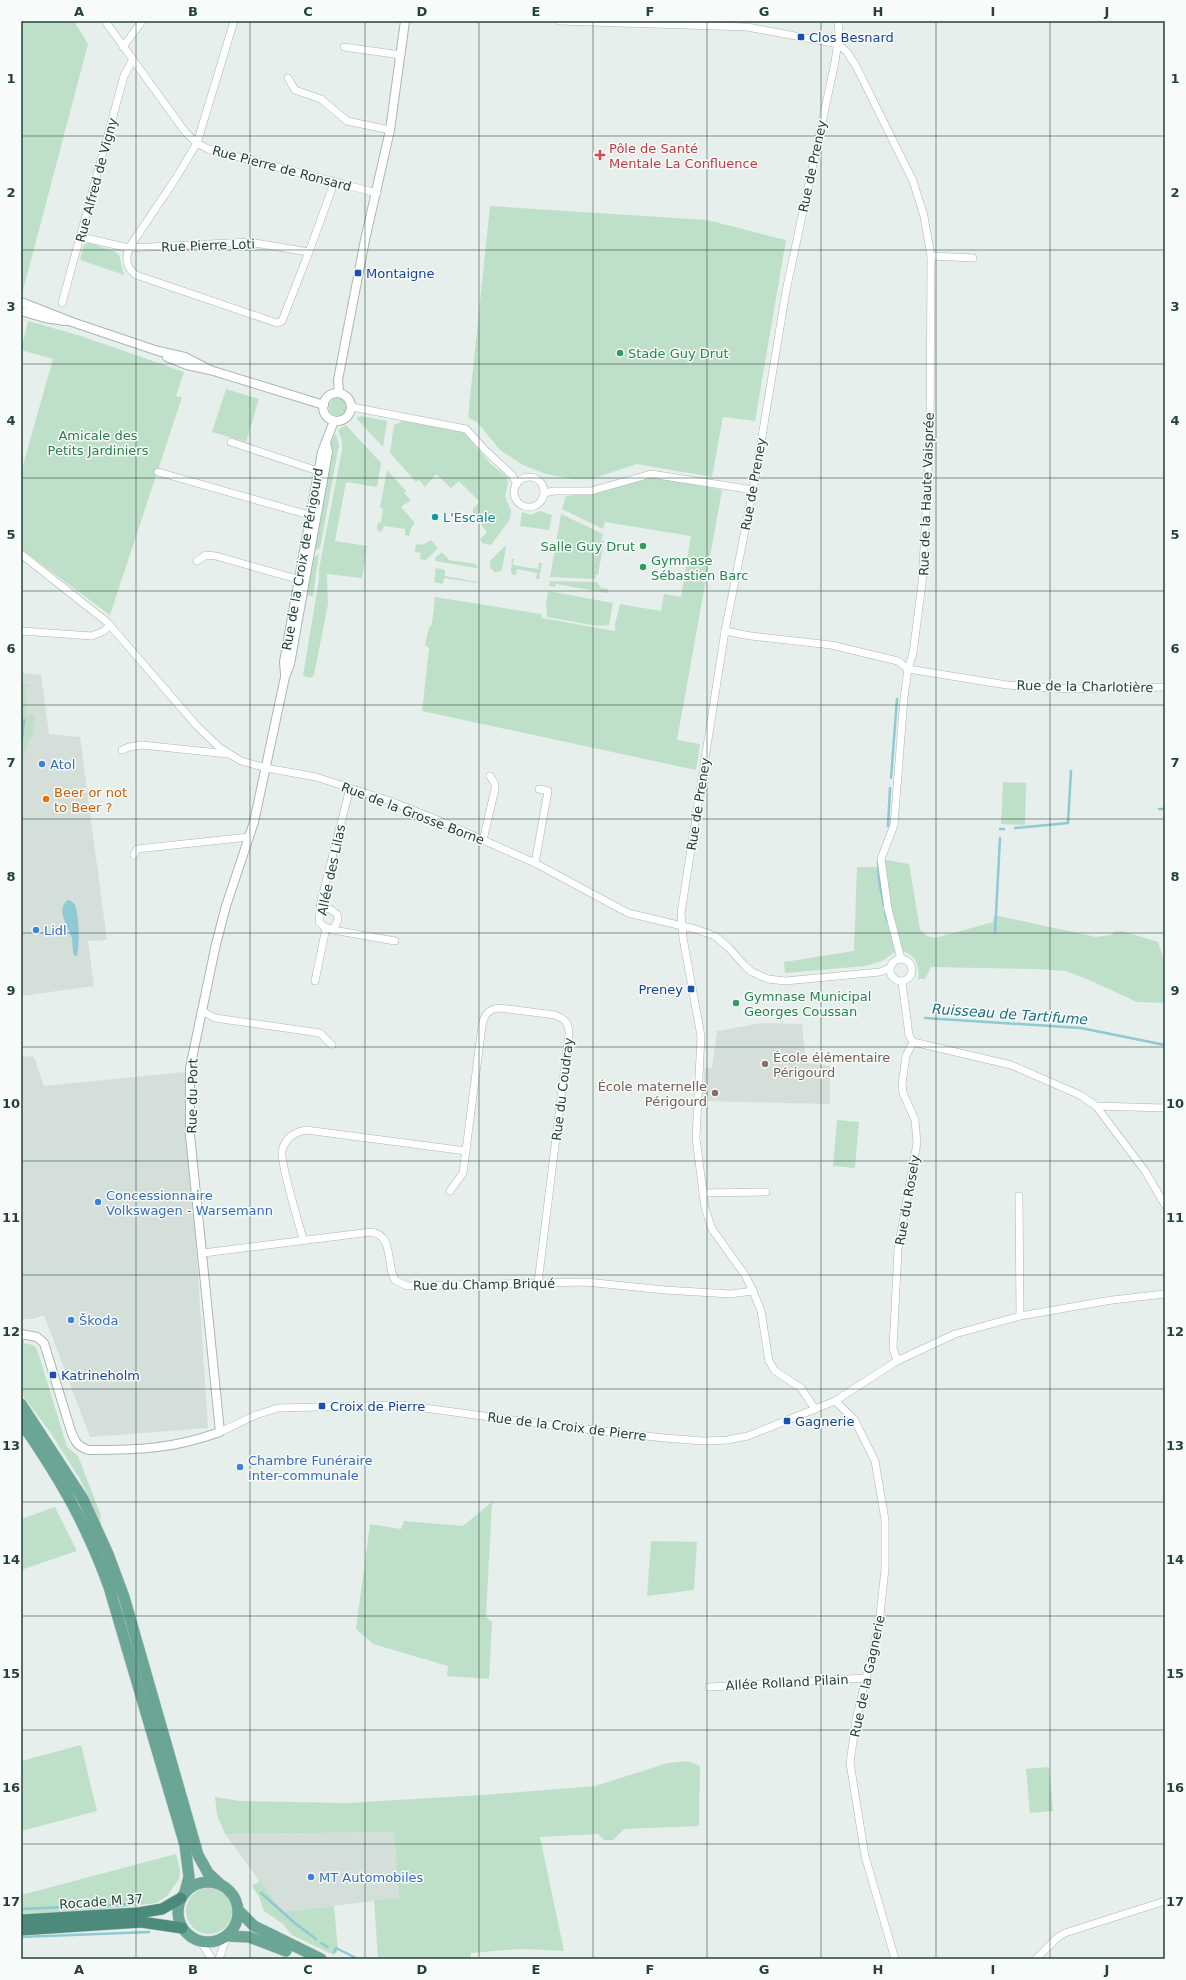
<svg xmlns="http://www.w3.org/2000/svg" width="1186" height="1980" font-family="'DejaVu Sans',sans-serif">
<style>
.built{fill:#d4dfda}
.green{fill:#bfe0c8}
.water{fill:#8ec9d4}
.lines{fill:none;stroke-linecap:round;stroke-linejoin:round}
.stream{stroke:#8ec9d4;stroke-width:2.5}
.minor-casing{stroke:#a8b8b2;stroke-width:8}
.tertiary-casing{stroke:#a8b8b2;stroke-width:10}
.primary-casing{stroke:#c2cac8;stroke-width:12}
.trunk-casing{stroke:#c2cac8;stroke-width:12}
.minor{stroke:#fff;stroke-width:7}
.tertiary{stroke:#fff;stroke-width:8}
.primary{stroke:#6aa596;stroke-width:11}
.trunk{stroke:#4c8a7c;stroke-width:11}
.grid{fill:none;stroke:#24423a;stroke-width:1;stroke-opacity:0.55}
.transit-dot{fill:#1a4fb4;stroke:#f7fbf9;stroke-width:1.5}
.health-dot{fill:#e0444e;stroke:#f7fbf9;stroke-width:1.5}
.leisure-dot{fill:#2e9e5b;stroke:#f7fbf9;stroke-width:1.5}
.culture-dot{fill:#0f9aa8;stroke:#f7fbf9;stroke-width:1.5}
.shop-dot{fill:#3f7fe0;stroke:#f7fbf9;stroke-width:1.5}
.food-dot{fill:#e8710a;stroke:#f7fbf9;stroke-width:1.5}
.education-dot{fill:#8d6e63;stroke:#f7fbf9;stroke-width:1.5}
.labels{text-anchor:middle;stroke-width:3;stroke-linejoin:round;paint-order:stroke}
.transit-label{font-size:13px;fill:#164399;stroke:#f7fbf9;text-anchor:start}
.health-label{font-size:13px;fill:#be3a42;stroke:#f7fbf9;text-anchor:start}
.street-label{font-size:13px;fill:#24423a;stroke:#f7fbf9}
.leisure-label{font-size:13px;fill:#27864d;stroke:#f7fbf9;text-anchor:start}
.park-label{font-size:13px;fill:#2d7a4b;stroke:#f7fbf9}
.culture-label{font-size:13px;fill:#0d838f;stroke:#f7fbf9;text-anchor:start}
.shop-label{font-size:13px;fill:#366cbe;stroke:#f7fbf9;text-anchor:start}
.food-label{font-size:13px;fill:#c56008;stroke:#f7fbf9;text-anchor:start}
.education-label{font-size:13px;fill:#785e54;stroke:#f7fbf9;text-anchor:start}
.water-label{font-size:14px;font-style:italic;fill:#1c6f80;stroke:#f7fbf9}
.neatline{fill:none;stroke:#24423a;stroke-width:1.5}
.grid-label{font-size:13px;text-anchor:middle;font-weight:bold;fill:#24423a}
</style>
<rect width="100%" height="100%" fill="#e6efeb"/>
<g class="built">
<polygon points="21,673 41,675 49,734 80,737 107,940 88,941 94,986 21,996"/>
<polygon points="762,1023 802,1024 806,1063 830,1066 830,1104 702,1101 705,1068 712,1068 717,1031"/>
<polygon points="21,1056 34,1057 44,1086 185,1072 208,1428 90,1437 44,1315 33,1319 21,1319"/>
<polygon points="394,1832 399,1898 282,1912 225,1834"/>
</g>
<g class="green">
<polygon points="21,21 74,21 88,44 21,298"/>
<polygon points="490,206 707,220 786,240 755,421 723,417 712,477 637,464 591,479 573,479 546,474 523,465 500,450 478,423 468,417"/>
<polygon points="89,243 114,251 119,255 124,275 80,260 84,244"/>
<polygon points="28,321 81,336 184,372 176,396 182,397 110,615 21,549 21,472 53,359 21,350"/>
<polygon points="226,389 259,399 246,442 212,432"/>
<circle cx="338" cy="407" r="9"/>
<polygon points="361,416 387,421 383,447 356,418"/>
<polygon points="403,421 462,431 491,464 507,477 508,483 505,496 511,511 510,519 491,545 482,543 480,539 487,532 473,514 473,508 480,502 459,481 451,488 436,474 425,487 419,480 416,482 390,453 394,425"/>
<polygon points="346,425 381,463 377,487 346,482 335,541 367,546 362,578 327,574 328,604 314,675 310,678 303,676 319,579 319,569 342,450 342,441 338,430"/>
<polygon points="336,434 339,445 320,548 311,553 332,439"/>
<polygon points="387,470 406,491 404,493 411,500 401,507 415,523 411,528 409,536 405,535 405,529 384,526 381,532 377,530 378,523 381,522 383,509 380,508"/>
<polygon points="652,476 722,490 677,740 700,744 696,770 422,711 429,648 425,645 429,628 432,624 435,597 541,614 542,618 615,631 615,624 620,604 661,611 664,594 681,597 691,536 605,522 603,529 562,509 566,496 598,492"/>
<polygon points="540,511 552,515 549,530 520,526 522,512 531,515"/>
<polygon points="561,514 603,534 601,541 604,541 598,575 596,575 595,579 550,577"/>
<polygon points="431,540 438,548 426,560 420,559 421,553 415,552 416,544 422,545"/>
<polygon points="505,546 506,547 502,570 498,572 494,572 490,567 490,561"/>
<polygon points="442,552 449,560 476,564 478,567 476,568 435,561 435,558"/>
<polygon points="319,554 313,596 306,595 310,571 312,571 313,566 311,565 313,558"/>
<polygon points="512,559 514,559 513,565 538,569 539,563 542,563 539,579 536,579 537,573 517,569 516,575 513,575 511,572"/>
<polygon points="436,568 445,570 445,576 478,582 478,583 444,578 443,584 434,582"/>
<polygon points="550,581 597,582 601,588 608,589 607,593 556,584 555,587 549,586"/>
<polygon points="548,591 613,603 609,625 598,626 547,617 546,605"/>
<polygon points="21,683 31,686 24,687 28,715 35,714 33,732 24,755 25,757 21,758"/>
<polygon points="1003,782 1026,783 1025,825 1001,824"/>
<path d="M 881,859 L 909,864 L 920,929 L 927,936 L 935,938 L 993,922 L 994,915 L 1096,937 L 1112,935 L 1114,932 L 1122,931 L 1158,942 L 1164,960 L 1165,1003 L 1137,1002 L 1089,980 L 1065,971 L 1035,969 L 931,967 L 925,979 L 918,979 C 921,964 913,952 898,950 L 882,961 L 865,966 L 785,973 L 784,962 L 854,951 L 857,867 L 878,867 Z"/>
<polygon points="837,1120 859,1122 855,1168 833,1166"/>
<polygon points="24,1340 24,1343 33,1345 37,1349 67,1447 78,1456 100,1513 101,1524 80,1479 50,1432 21,1393 21,1341"/>
<polygon points="492,1502 486,1617 492,1622 489,1679 447,1676 448,1666 373,1644 356,1629 370,1524 401,1529 404,1521 463,1526"/>
<polygon points="55,1507 77,1551 21,1570 21,1519"/>
<polygon points="651,1541 697,1542 694,1590 647,1596"/>
<polygon points="81,1745 97,1811 21,1831 21,1761"/>
<polygon points="687,1761 700,1766 699,1826 624,1829 613,1840 604,1840 598,1834 540,1837 564,1951 520,1949 471,1953 471,1959 378,1959 374,1900 399,1898 394,1832 225,1834 217,1815 215,1797 240,1801 347,1803 482,1795 595,1786 668,1763"/>
<polygon points="1049,1767 1053,1811 1030,1813 1026,1769"/>
<polygon points="176,1854 180,1871 179,1879 167,1896 156,1903 117,1908 21,1915 21,1895"/>
<polygon points="260,1881 282,1912 334,1906 338,1951 334,1955 292,1935 283,1924 264,1911 259,1897 252,1886"/>
<circle cx="209" cy="1911" r="23"/>
</g>
<path class="water" d="M 68,900 C 71,901 73,902 75,905 C 79,915 80,946 77,956 L 74,955 C 72,950 73,945 72,939 C 70,928 54,910 68,900 Z"/>
<g class="lines">
<g class="stream">
<polyline points="21,747 24,720"/>
<polyline points="891,778 897,699"/>
<polyline points="1159,809 1165,809"/>
<polyline points="888,826 890,788"/>
<polyline points="1015,828 1068,823 1071,771"/>
<polyline points="1000,829 1004,829"/>
<polyline points="878,861 879,881 884,906"/>
<polyline points="885,912 887,921"/>
<polyline points="995,933 1000,838"/>
<polyline points="925,1018 1081,1028 1165,1045"/>
<polyline points="261,1893 296,1924 316,1939"/>
<polyline points="21,1909 131,1904"/>
<polyline points="21,1937 149,1932"/>
<polyline points="321,1943 328,1947"/>
<polyline points="334,1952 336,1948 358,1959"/>
</g>
<defs>
<g id="minor">
<polyline points="105,21 186,133 197,143 208,149 377,193"/>
<path d="M 234,21 L 197,143 L 176,178 L 129,248 C 125,260 126,267 136,275 L 277,323 L 282,321 L 309,252"/>
<polyline points="559,21 747,27 838,44 847,52 856,66 913,181 924,216 931,256 930,437 922,584 913,653 908,669 904,698 894,825 881,859 888,909 901,959"/>
<polyline points="123,47 142,21"/>
<polyline points="344,47 401,55"/>
<polyline points="288,78 295,90 321,99 347,121 390,130"/>
<polyline points="81,237 129,248 249,242 309,252 334,183"/>
<polyline points="931,256 973,258"/>
<polyline points="62,303 124,76 133,59"/>
<polyline points="352,407 466,429 485,450 512,475 517,484"/>
<polyline points="231,442 318,471"/>
<polyline points="158,472 309,515"/>
<circle cx="529" cy="492" r="15"/>
<polyline points="544,493 554,491 591,491 651,474 754,490"/>
<polyline points="21,554 107,622 197,726 220,748 241,761 266,768 316,777 390,801 440,821 535,863 628,913 695,929 715,936 729,948 745,966 752,972 768,979 785,981 880,972 890,968"/>
<polyline points="197,561 206,555 216,556 304,581"/>
<polyline points="21,631 92,636 104,631 110,625"/>
<polyline points="725,631 751,636 831,645 898,661 908,669 1007,685 1068,689 1165,687"/>
<polyline points="122,750 129,747 142,745 228,754"/>
<polyline points="350,788 321,901 319,922 323,926 333,930 395,941"/>
<polyline points="483,840 495,789 495,784 490,776"/>
<polyline points="134,855 137,849 249,837"/>
<polyline points="535,863 548,791 539,789"/>
<polyline points="320,908 330,909 337,914 338,920 333,930"/>
<circle cx="901" cy="970" r="11"/>
<polyline points="315,981 326,928"/>
<polyline points="902,982 909,1035 913,1042 1011,1065 1080,1095 1096,1106 1165,1108"/>
<polyline points="202,1011 215,1018 320,1033 332,1045"/>
<polyline points="1096,1106 1145,1171 1165,1205"/>
<path d="M 450,1191 L 463,1173 L 482,1026 C 484,1015 488,1009 500,1008 L 555,1015 C 565,1019 569,1023 569,1033 L 538,1283"/>
<polyline points="703,1193 766,1192"/>
<polyline points="1019,1196 1020,1316"/>
<path d="M 303,1239 C 299,1223 280,1164 282,1151 C 285,1138 295,1132 306,1130 L 466,1151"/>
<path d="M 203,1253 L 371,1232 C 394,1235 386,1265 395,1280 L 407,1286 L 586,1282 L 665,1290 L 730,1294 L 753,1291"/>
<polyline points="897,1361 893,1348 898,1249 917,1143 915,1120 903,1093 902,1084 906,1056 913,1042"/>
<polyline points="835,1401 854,1419 875,1461 885,1520 885,1569 879,1624 856,1720 850,1763 865,1856 895,1959"/>
<polyline points="815,1409 801,1388 775,1371 769,1361 761,1311 753,1291 745,1275 712,1229 705,1208 696,1138 701,1036 683,938 681,913 725,631 754,485 786,291 835,62 839,34 838,21"/>
<polyline points="220,1432 256,1415 278,1408 402,1405 550,1425 664,1438 704,1441 727,1440 748,1436 835,1401 897,1361 955,1334 1020,1316 1112,1300 1165,1294"/>
<polyline points="709,1687 865,1678"/>
<polyline points="194,1938 203,1945 212,1959"/>
<polyline points="219,1959 227,1936"/>
<polyline points="1036,1959 1058,1937 1065,1933 1165,1901"/>
</g>
<g id="tertiary">
<polyline points="21,302 72,322 158,351 185,357 210,370"/>
<polyline points="21,311 45,318 65,321"/>
<polyline points="167,357 187,365 210,370 324,405"/>
<circle cx="337" cy="407" r="14"/>
<polyline points="339,393 338,380 365,240 390,130 405,21"/>
<polyline points="285,674 284,662 322,452 334,421"/>
<path d="M 21,1334 L 37,1337 L 44,1343 L 70,1428 C 74,1440 77,1447 89,1450 C 139,1450 172,1449 220,1432 L 190,1135 L 190,1068 L 216,944 L 226,906 L 254,822 L 285,677 L 290,664 L 328,452 L 326,442"/>
</g>
<g id="primary">
<polyline points="21,1404 83,1499 108,1554 124,1597 198,1855 208,1873 219,1883"/>
<path d="M 21,1422 C 59,1477 86,1523 109,1587 L 185,1845 L 189,1877 L 185,1892"/>
<circle cx="208" cy="1912" r="30"/>
<polyline points="239,1911 254,1926 321,1959"/>
<polyline points="227,1936 249,1937 286,1951"/>
</g>
<g id="trunk">
<polyline points="21,1920 138,1913 162,1909 181,1898"/>
<polyline points="21,1930 141,1922 182,1928"/>
</g>
</defs>
<use href="#minor" class="minor-casing"/>
<use href="#tertiary" class="tertiary-casing"/>
<use href="#primary" class="primary-casing"/>
<use href="#trunk" class="trunk-casing"/>
<use href="#minor" class="minor"/>
<use href="#tertiary" class="tertiary"/>
<use href="#primary" class="primary"/>
<use href="#trunk" class="trunk"/>
</g>
<path class="grid" d="M 136,21 L 136,1959M 250,21 L 250,1959M 365,21 L 365,1959M 479,21 L 479,1959M 593,21 L 593,1959M 707,21 L 707,1959M 821,21 L 821,1959M 936,21 L 936,1959M 1050,21 L 1050,1959M 21,136 L 1165,136M 21,250 L 1165,250M 21,364 L 1165,364M 21,478 L 1165,478M 21,591 L 1165,591M 21,705 L 1165,705M 21,819 L 1165,819M 21,933 L 1165,933M 21,1047 L 1165,1047M 21,1161 L 1165,1161M 21,1275 L 1165,1275M 21,1389 L 1165,1389M 21,1502 L 1165,1502M 21,1616 L 1165,1616M 21,1730 L 1165,1730M 21,1844 L 1165,1844"/>
<g class="transit-dot">
<rect x="797" y="33" width="8" height="8" rx="2"/>
<rect x="354" y="269" width="8" height="8" rx="2"/>
<rect x="687" y="985" width="8" height="8" rx="2"/>
<rect x="49" y="1371" width="8" height="8" rx="2"/>
<rect x="318" y="1402" width="8" height="8" rx="2"/>
<rect x="783" y="1417" width="8" height="8" rx="2"/>
</g>
<path class="health-dot" d="M598 149h4v4h4v4h-4v4h-4v-4h-4v-4h4z"/>
<g class="leisure-dot">
<circle cx="620" cy="353" r="4"/>
<circle cx="643" cy="546" r="4"/>
<circle cx="643" cy="567" r="4"/>
<circle cx="736" cy="1003" r="4"/>
</g>
<circle class="culture-dot" cx="435" cy="517" r="4"/>
<g class="shop-dot">
<circle cx="42" cy="764" r="4"/>
<circle cx="36" cy="930" r="4"/>
<circle cx="98" cy="1202" r="4"/>
<circle cx="71" cy="1320" r="4"/>
<circle cx="240" cy="1467" r="4"/>
<circle cx="311" cy="1877" r="4"/>
</g>
<circle class="food-dot" cx="46" cy="799" r="4"/>
<g class="education-dot">
<circle cx="765" cy="1064" r="4"/>
<circle cx="715" cy="1093" r="4"/>
</g>
<g class="labels">
<g class="transit-label">
<text x="809" y="42">Clos Besnard</text>
<text x="366" y="278">Montaigne</text>
<text x="683" y="994" text-anchor="end">Preney</text>
<text x="61" y="1380">Katrineholm</text>
<text x="330" y="1411">Croix de Pierre</text>
<text x="795" y="1426">Gagnerie</text>
</g>
<g class="health-label">
<text x="609" y="153">Pôle de Santé<tspan x="609" dy="15">Mentale La Confluence</tspan></text>
</g>
<g class="street-label">
<text transform="translate(812 166) rotate(-78)" y="5">Rue de Preney</text>
<text transform="translate(282 168) rotate(15)" y="5">Rue Pierre de Ronsard</text>
<text transform="translate(96 180) rotate(-75)" y="5">Rue Alfred de Vigny</text>
<text transform="translate(208 245) rotate(-2)" y="5">Rue Pierre Loti</text>
<text transform="translate(753 484) rotate(-80)" y="5">Rue de Preney</text>
<text transform="translate(926 494) rotate(-88)" y="5">Rue de la Haute Vaisprée</text>
<text transform="translate(302 559) rotate(-80)" y="5">Rue de la Croix de Périgourd</text>
<text transform="translate(1085 686) rotate(1)" y="5">Rue de la Charlotière</text>
<text transform="translate(698 804) rotate(-81)" y="5">Rue de Preney</text>
<text transform="translate(413 813) rotate(21)" y="5">Rue de la Grosse Borne</text>
<text transform="translate(331 870) rotate(-78)" y="5">Allée des Lilas</text>
<text transform="translate(562 1089) rotate(-83)" y="5">Rue du Coudray</text>
<text transform="translate(192 1096) rotate(-89)" y="5">Rue du Port</text>
<text transform="translate(907 1200) rotate(-80)" y="5">Rue du Rosely</text>
<text transform="translate(484 1284) rotate(-1)" y="5">Rue du Champ Briqué</text>
<text transform="translate(567 1426) rotate(7)" y="5">Rue de la Croix de Pierre</text>
<text transform="translate(867 1676) rotate(-78)" y="5">Rue de la Gagnerie</text>
<text transform="translate(787 1682) rotate(-3)" y="5">Allée Rolland Pilain</text>
<text transform="translate(101 1901) rotate(-4)" y="5">Rocade M 37</text>
</g>
<g class="leisure-label">
<text x="628" y="358">Stade Guy Drut</text>
<text x="635" y="551" text-anchor="end">Salle Guy Drut</text>
<text x="651" y="565">Gymnase<tspan x="651" dy="15">Sébastien Barc</tspan></text>
<text x="744" y="1001">Gymnase Municipal<tspan x="744" dy="15">Georges Coussan</tspan></text>
</g>
<g class="park-label">
<text x="98" y="440">Amicale des<tspan x="98" dy="15">Petits Jardiniers</tspan></text>
</g>
<g class="culture-label">
<text x="443" y="522">L'Escale</text>
</g>
<g class="shop-label">
<text x="50" y="769">Atol</text>
<text x="44" y="935">Lidl</text>
<text x="106" y="1200">Concessionnaire<tspan x="106" dy="15">Volkswagen - Warsemann</tspan></text>
<text x="79" y="1325">Škoda</text>
<text x="248" y="1465">Chambre Funéraire<tspan x="248" dy="15">Inter-communale</tspan></text>
<text x="319" y="1882">MT Automobiles</text>
</g>
<g class="food-label">
<text x="54" y="797">Beer or not<tspan x="54" dy="15">to Beer ?</tspan></text>
</g>
<g class="education-label">
<text x="773" y="1062">École élémentaire<tspan x="773" dy="15">Périgourd</tspan></text>
<text x="707" y="1091" text-anchor="end">École maternelle<tspan x="707" dy="15">Périgourd</tspan></text>
</g>
<g class="water-label">
<text transform="translate(1010 1014) rotate(4)" y="5">Ruisseau de Tartifume</text>
</g>
</g>
<rect width="1186" height="1980" fill="none" stroke="#f7fbf9" stroke-width="44"/>
<rect x="22" y="22" width="1142" height="1936" class="neatline"/>
<g class="grid-label">
<text x="79" y="16">A</text>
<text x="193" y="16">B</text>
<text x="308" y="16">C</text>
<text x="422" y="16">D</text>
<text x="536" y="16">E</text>
<text x="650" y="16">F</text>
<text x="764" y="16">G</text>
<text x="878" y="16">H</text>
<text x="993" y="16">I</text>
<text x="1107" y="16">J</text>
<text x="11" y="83">1</text>
<text x="1175" y="83">1</text>
<text x="11" y="197">2</text>
<text x="1175" y="197">2</text>
<text x="11" y="311">3</text>
<text x="1175" y="311">3</text>
<text x="11" y="425">4</text>
<text x="1175" y="425">4</text>
<text x="11" y="539">5</text>
<text x="1175" y="539">5</text>
<text x="11" y="653">6</text>
<text x="1175" y="653">6</text>
<text x="11" y="767">7</text>
<text x="1175" y="767">7</text>
<text x="11" y="881">8</text>
<text x="1175" y="881">8</text>
<text x="11" y="995">9</text>
<text x="1175" y="995">9</text>
<text x="11" y="1108">10</text>
<text x="1175" y="1108">10</text>
<text x="11" y="1222">11</text>
<text x="1175" y="1222">11</text>
<text x="11" y="1336">12</text>
<text x="1175" y="1336">12</text>
<text x="11" y="1450">13</text>
<text x="1175" y="1450">13</text>
<text x="11" y="1564">14</text>
<text x="1175" y="1564">14</text>
<text x="11" y="1678">15</text>
<text x="1175" y="1678">15</text>
<text x="11" y="1792">16</text>
<text x="1175" y="1792">16</text>
<text x="11" y="1906">17</text>
<text x="1175" y="1906">17</text>
<text x="79" y="1974">A</text>
<text x="193" y="1974">B</text>
<text x="308" y="1974">C</text>
<text x="422" y="1974">D</text>
<text x="536" y="1974">E</text>
<text x="650" y="1974">F</text>
<text x="764" y="1974">G</text>
<text x="878" y="1974">H</text>
<text x="993" y="1974">I</text>
<text x="1107" y="1974">J</text>
</g>
</svg>
